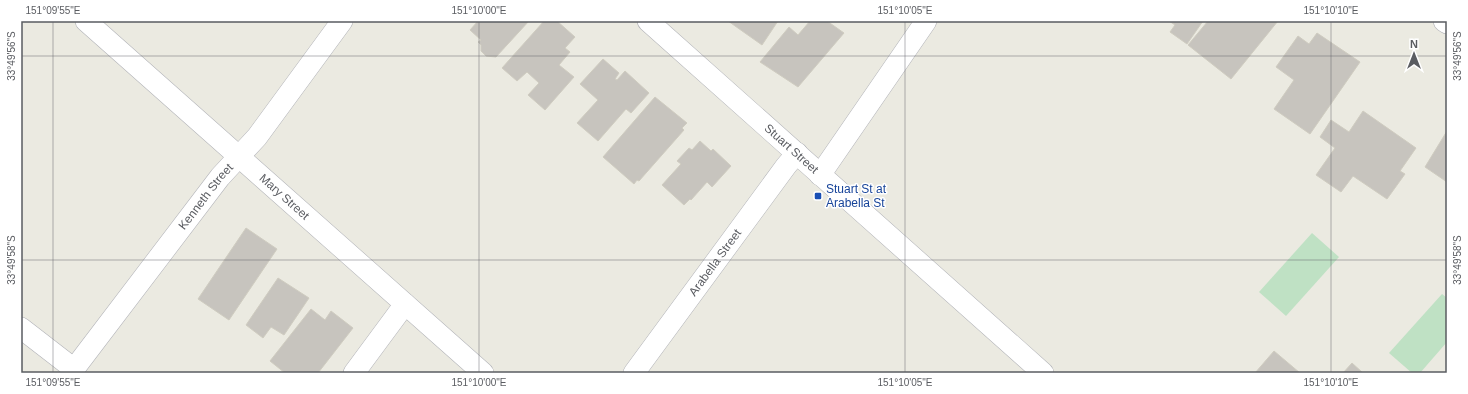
<svg xmlns="http://www.w3.org/2000/svg" width="1468" height="394" font-family="Helvetica,sans-serif">
<style>
.green{fill:#bfe1c4}
.building{fill:#c7c4be;stroke:#cfccc0}
.lines{fill:none;stroke-linecap:round;stroke-linejoin:round}
.street-casing{stroke:#b2b3b8;stroke-width:22}
.street{stroke:#fff;stroke-width:21}
.ticks{fill:none;stroke:#5a5c61;stroke-width:1;stroke-opacity:0.45}
.transit-dot{fill:#1a4fb4;stroke:#fff;stroke-width:1.5}
.labels{text-anchor:middle;stroke-width:3;stroke-linejoin:round;paint-order:stroke}
.street-label{font-size:12px;fill:#5a5c61;stroke:#fff}
.transit-label{font-size:12px;fill:#164399;stroke:#fff;text-anchor:start}
.neatline{fill:none;stroke:#5a5c61;stroke-width:1.5}
.ticks-label{font-size:10px;text-anchor:middle;fill:#5a5c61}
</style>
<rect width="100%" height="100%" fill="#ebeae1"/>
<g class="green">
<polygon points="1312,233 1339,257 1286,316 1259,292"/>
<polygon points="1442,294 1447,298 1447,342 1420,373 1412,373 1389,353"/>
</g>
<g class="building">
<polygon points="478,21 529,21 496,57 486,56 481,51 481,45 478,42 481,40 470,30"/>
<polygon points="544,21 557,21 575,37 565,48 570,52 559,65 574,77 545,110 528,95 539,83 527,72 517,81 502,68"/>
<polygon points="728,21 778,21 762,45"/>
<polygon points="810,21 827,21 844,33 798,87 760,62 789,27 798,35"/>
<polygon points="1169,21 1203,21 1187,44 1170,32 1175,25"/>
<polygon points="1208,21 1278,21 1231,79 1188,45"/>
<polygon points="1317,33 1360,62 1310,134 1274,109 1294,80 1276,67 1298,36 1309,44"/>
<polygon points="603,59 619,73 615,79 617,80 625,71 649,93 631,113 626,109 598,141 577,123 598,100 580,84"/>
<polygon points="655,97 687,123 682,128 684,130 639,181 637,180 634,184 603,157"/>
<polygon points="1363,111 1416,148 1400,171 1405,174 1387,199 1353,176 1341,192 1316,175 1335,148 1320,137 1331,120 1349,132"/>
<polygon points="1447,131 1447,182 1425,167"/>
<polygon points="700,141 711,151 713,149 731,166 712,187 707,182 691,200 690,199 684,205 662,185 681,164 677,161 689,148 692,150"/>
<polygon points="246,228 277,249 229,320 198,299"/>
<polygon points="278,278 309,298 284,335 271,327 263,338 246,325"/>
<polygon points="311,309 325,320 331,311 353,328 318,373 285,373 270,361"/>
<polygon points="1274,351 1300,373 1255,373"/>
<polygon points="1352,363 1363,373 1343,373"/>
</g>
<g class="lines">
<defs>
<g id="street">
<path id="s1" d="M 86,21 L 483,373"/>
<path id="s2" d="M 648,21 L 1043,373"/>
<polyline points="1444,21 1447,23"/>
<polyline points="820,175 926,21"/>
<polyline points="21,328 74,369"/>
<path id="s3" d="M 71,373 L 220,177 L 257,137 L 342,21"/>
<polyline points="354,373 405,304"/>
<path id="s4" d="M 634,373 L 786,166 L 797,153"/>
</g>
</defs>
<use href="#street" class="street-casing"/>
<use href="#street" class="street"/>
</g>
<path class="ticks" d="M 53,21 L 53,373M 479,21 L 479,373M 905,21 L 905,373M 1331,21 L 1331,373M 21,56 L 1447,56M 21,260 L 1447,260"/>
<rect class="transit-dot" x="814" y="192" width="8" height="8" rx="2"/>
<g class="labels">
<g class="street-label">
<text dy="4" stroke="none"><textPath href="#s2" startOffset="192">Stuart Street</textPath></text>
<text dy="4" stroke="none"><textPath href="#s3" startOffset="222">Kenneth Street</textPath></text>
<text dy="4" stroke="none"><textPath href="#s1" startOffset="265">Mary Street</textPath></text>
<text dy="4" stroke="none"><textPath href="#s4" startOffset="137">Arabella Street</textPath></text>
</g>
<g class="transit-label">
<text x="826" y="193">Stuart St at<tspan x="826" dy="14">Arabella St</tspan></text>
</g>
</g>
<rect width="1468" height="394" fill="none" stroke="#ffffff" stroke-width="44"/>
<g transform="translate(1414 54)" stroke="#ffffff" stroke-width="3" paint-order="stroke">
<path d="M0-3L7 15L0 10L-7 15Z" fill="#5a5c61"/>
<text y="-6" font-size="11" font-weight="bold" text-anchor="middle" fill="#5a5c61">N</text>
</g>
<rect x="22" y="22" width="1424" height="350" class="neatline"/>
<g class="ticks-label">
<text x="53" y="14">151°09'55"E</text>
<text x="479" y="14">151°10'00"E</text>
<text x="905" y="14">151°10'05"E</text>
<text x="1331" y="14">151°10'10"E</text>
<text transform="translate(11 56) rotate(-90)" y="4">33°49'56"S</text>
<text transform="translate(1457 56) rotate(-90)" y="4">33°49'56"S</text>
<text transform="translate(11 260) rotate(-90)" y="4">33°49'58"S</text>
<text transform="translate(1457 260) rotate(-90)" y="4">33°49'58"S</text>
<text x="53" y="386">151°09'55"E</text>
<text x="479" y="386">151°10'00"E</text>
<text x="905" y="386">151°10'05"E</text>
<text x="1331" y="386">151°10'10"E</text>
</g>
</svg>
